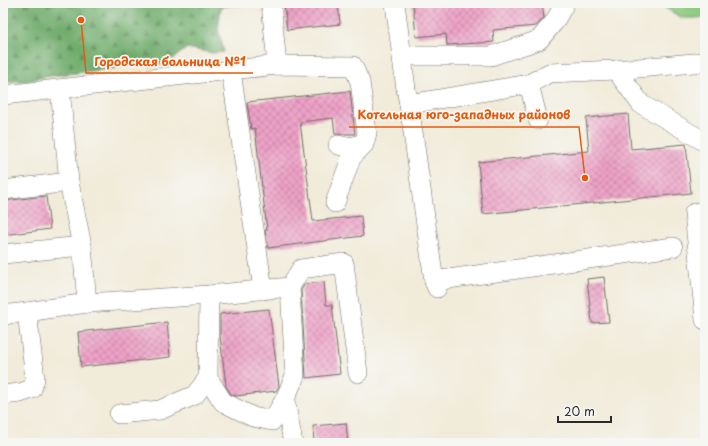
<svg xmlns="http://www.w3.org/2000/svg" width="708" height="446" font-family="'Playpen Sans',sans-serif">
<style>
.grass{fill:#8bc87d;stroke:#5b7a54}
.forest{fill:url(#forest-firs);stroke:#4e6c4c}
.building{fill:url(#building-cross-hatch)}
.lines{fill:none;stroke-linecap:round;stroke-linejoin:round}
.minor-casing{stroke:#706e68;stroke-width:20}
.minor{stroke:#fff;stroke-width:19}
.leader{fill:none;stroke:#e8590c;stroke-width:1.5}
.callout-dot{fill:#e8590c;stroke:#f6f6f2;stroke-width:1.5}
.callout-label{font-size:12px;text-anchor:middle;font-weight:bold;fill:#e8590c;stroke:#f6f6f2;stroke-width:3.5;stroke-linejoin:round;paint-order:stroke}
</style>
<defs>
<pattern id="forest-firs" width="22" height="20" patternUnits="userSpaceOnUse"><rect width="22" height="20" fill="#70ac6c"/><path d="M5 1l3.5 6h-7zM16 11l3.5 6h-7z" fill="#5c8c59"/></pattern>
<pattern id="building-cross-hatch" width="8" height="8" patternUnits="userSpaceOnUse"><rect width="8" height="8" fill="#eea2c7"/><path d="M0 0l8 8M0 8l8-8" fill="none" stroke="#c184a2"/></pattern>
</defs>
<rect width="100%" height="100%" fill="#f6f6f2"/>
<filter id="ink" filterUnits="userSpaceOnUse"><feTurbulence type="fractalNoise" baseFrequency=".025" numOctaves="2"/><feDisplacementMap in="SourceGraphic" scale="8" xChannelSelector="R" yChannelSelector="G"/><feConvolveMatrix kernelMatrix="1 2 1 2 8 2 1 2 1" color-interpolation-filters="sRGB"/></filter>
<filter id="wash" filterUnits="userSpaceOnUse"><feTurbulence type="fractalNoise" baseFrequency=".012" numOctaves="4" result="noise"/><feDisplacementMap in="SourceGraphic" scale="16" xChannelSelector="R" yChannelSelector="G"/><feGaussianBlur stdDeviation="0.9" result="paint"/><feColorMatrix in="noise" values="0 0 0 0 0 0 0 0 0 0 0 0 0 0 0 0 0 1.4 0 .05"/><feComposite in="paint" operator="in"/></filter>
<g filter="url(#wash)">
<rect width="100%" height="100%" fill="#f1ebd9"/>
<polygon class="grass" points="661,3 705,3 705,18 682,18 662,6"/>
<polygon class="forest" points="3,3 253,3 253,6 236,5 221,7 218,29 224,52 212,53 187,48 168,63 151,66 131,58 116,68 51,76 27,81 3,81"/>
<g id="blocks">
<g class="building">
<polygon points="284,3 338,3 340,24 287,30"/>
<polygon points="421,3 542,3 544,18 536,26 493,30 494,42 447,45 446,34 416,37 413,4"/>
<polygon points="350,91 355,134 335,134 333,118 300,122 313,221 361,216 363,236 268,248 265,230 267,230 255,128 251,129 247,102"/>
<polygon points="628,114 631,149 686,144 691,193 483,214 478,162 589,151 586,118"/>
<polygon points="46,196 50,229 3,235 3,201"/>
<polygon points="604,277 609,322 592,323 587,279"/>
<polygon points="324,282 326,305 332,305 340,374 306,378 301,290 305,284"/>
<polygon points="269,309 279,386 276,391 236,396 231,394 226,386 220,336 220,314"/>
<polygon points="167,322 170,357 81,367 78,332"/>
<polygon points="346,423 348,443 314,443 313,426"/>
</g>
</g>
</g>
<g filter="url(#ink)">
<use href="#blocks" fill-opacity="0" stroke="#706e68" stroke-width="1"/>
<g class="lines">
<defs>
<g id="minor">
<polyline points="271,3 277,65"/>
<polyline points="395,3 406,89 409,104 529,84 549,73 616,70 705,62"/>
<polyline points="403,56 491,56 539,40 555,21 565,3"/>
<polyline points="616,70 641,104 705,142"/>
<polyline points="231,71 263,290"/>
<polyline points="529,84 538,120"/>
<polyline points="3,95 277,65 353,66 360,82 367,133 364,144 351,158 335,203"/>
<polyline points="409,104 434,281 437,288"/>
<polyline points="338,145 347,147 364,144"/>
<polyline points="3,190 69,182"/>
<polyline points="705,211 694,213 705,320"/>
<polyline points="82,246 87,303"/>
<polyline points="3,254 82,246 69,182 60,89"/>
<polyline points="434,281 673,247"/>
<polyline points="290,287 295,376 285,399 293,443"/>
<polyline points="209,295 208,378 223,402 253,417 272,421 285,399"/>
<polyline points="3,315 27,312 87,303 209,295 290,287 301,269 344,263 358,373"/>
<polyline points="3,395 20,393 32,389 35,379 27,312"/>
<polyline points="119,414 160,410 195,395 208,378"/>
</g>
</defs>
<use href="#minor" class="minor-casing"/>
<use href="#minor" class="minor"/>
</g>
</g>
<path class="leader" d="M81 20L86 73H253M585 178L579 127H349"/>
<g class="callout-dot">
<circle cx="81" cy="20" r="4"/>
<circle cx="585" cy="178" r="4"/>
</g>
<g class="callout-label">
<text x="170" y="66">Городская больница №1</text>
<text x="464" y="119">Котельная юго-западных районов</text>
</g>
<rect width="708" height="446" fill="none" stroke="#f6f6f2" stroke-width="16"/>
<path d="M558 416v6h53v-6" fill="none" stroke="#2b2b2b" stroke-width="2"/>
<text x="564" y="416" font-size="12" fill="#2b2b2b" stroke="#f6f6f2" stroke-width="3" paint-order="stroke">20 m</text>
</svg>
